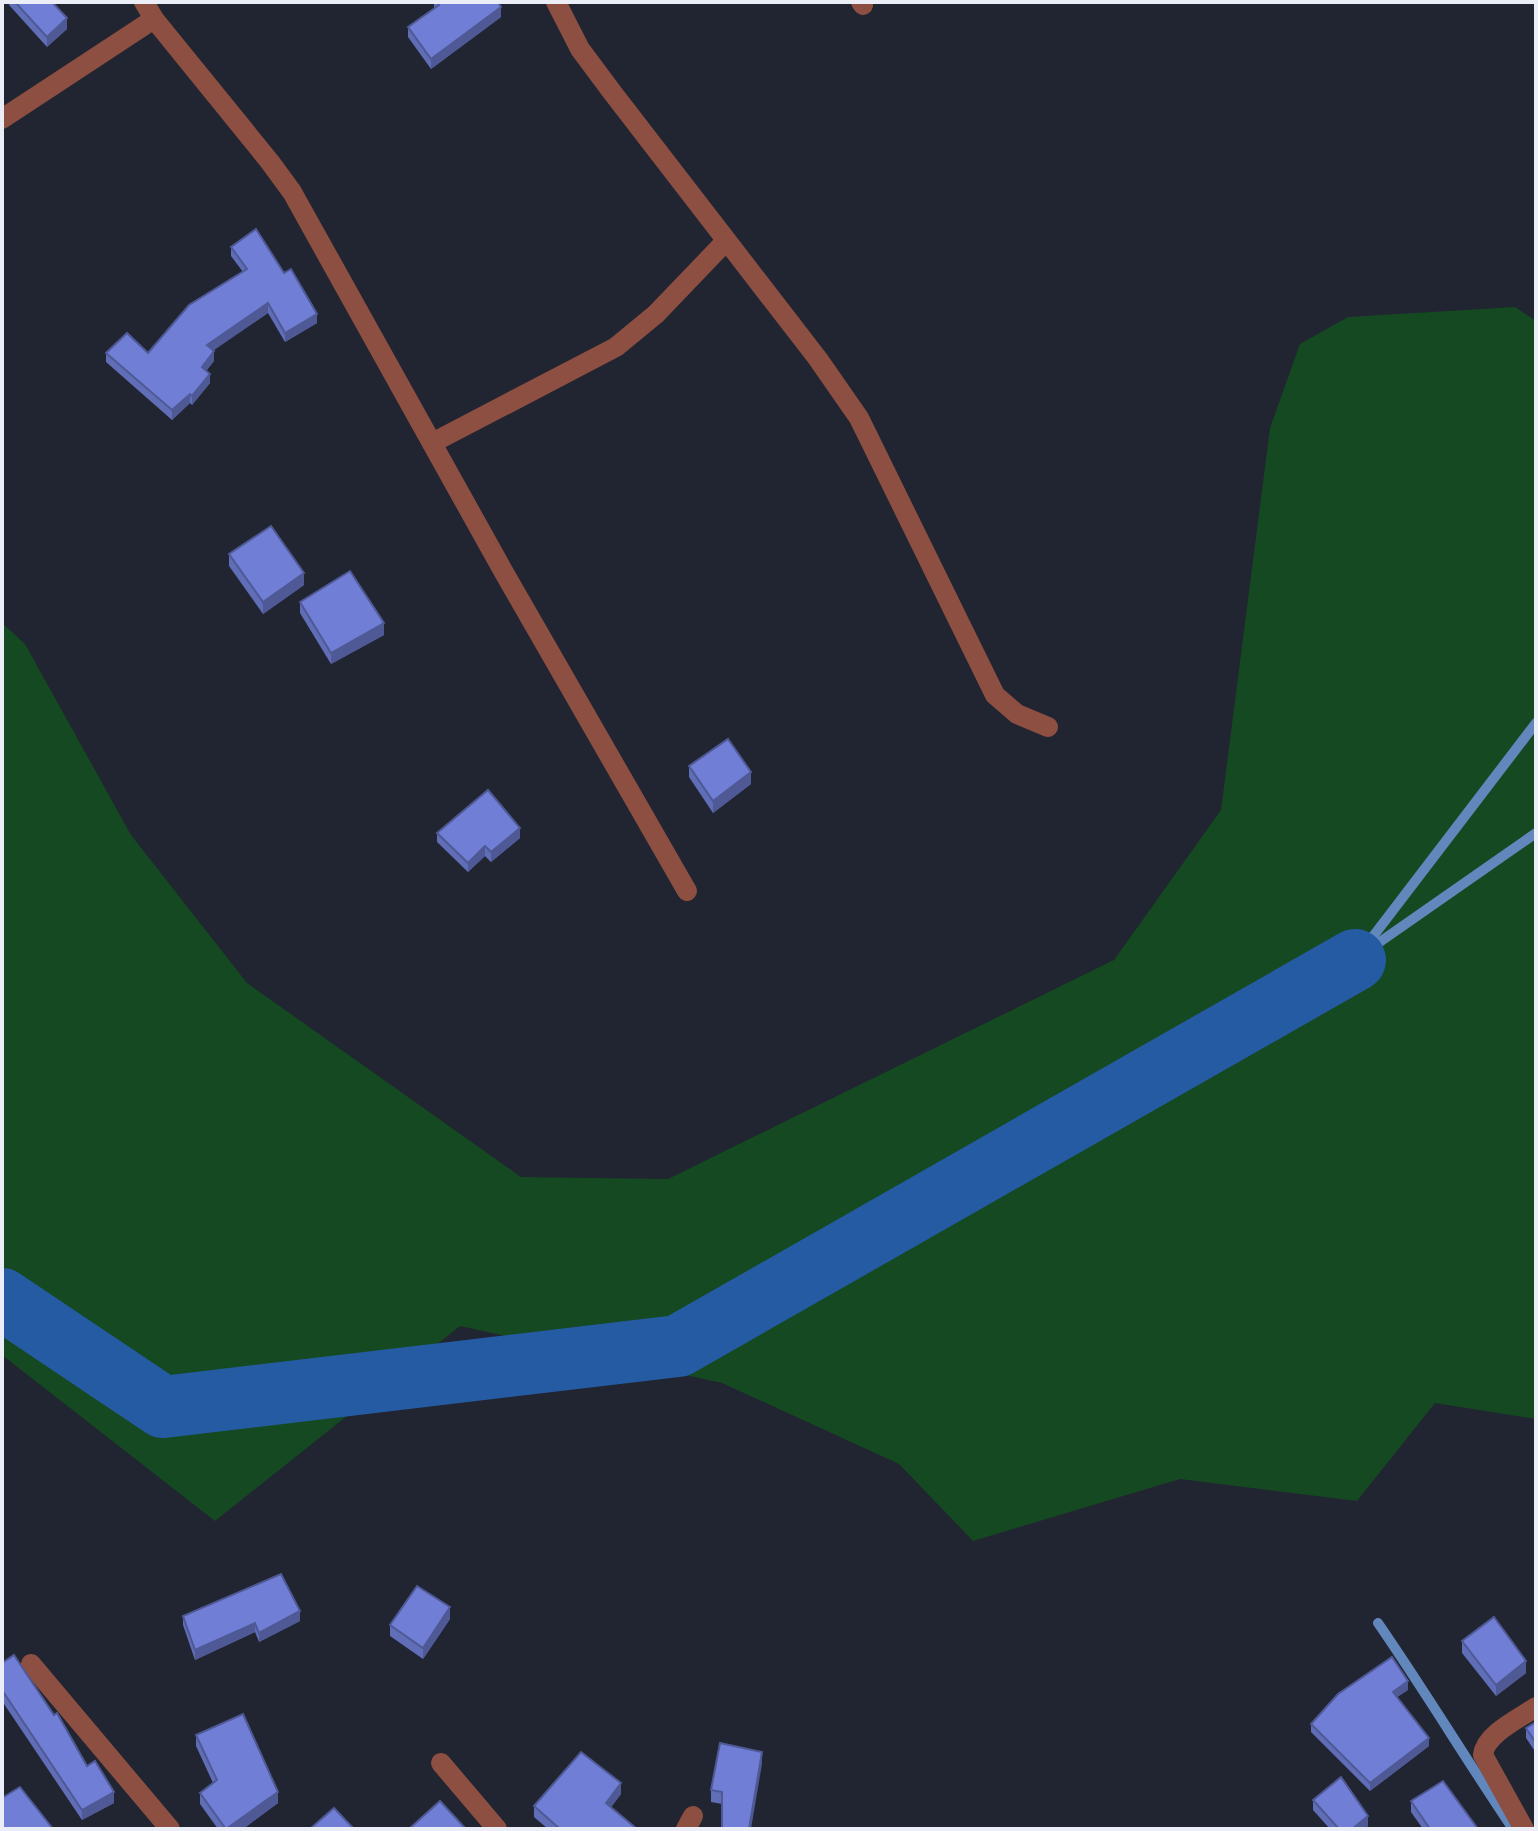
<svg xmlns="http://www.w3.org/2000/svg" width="1538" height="1831" font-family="'Alegreya Sans',sans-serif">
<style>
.green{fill:#154922}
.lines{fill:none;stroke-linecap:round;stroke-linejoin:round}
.stream{stroke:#6187bc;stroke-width:10}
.river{stroke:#255ba3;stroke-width:62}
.street{stroke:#8c4f41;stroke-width:20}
.wall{fill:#606db7}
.shaded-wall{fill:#4e5995}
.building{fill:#707fd5;stroke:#4e5995;stroke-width:2}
</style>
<rect width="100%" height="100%" fill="#212431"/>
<polygon class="green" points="1515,307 1536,321 1536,1419 1435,1403 1357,1501 1180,1479 973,1541 899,1464 722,1383 460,1326 215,1521 2,1355 2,623 25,644 131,835 247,983 521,1177 668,1179 1114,960 1221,810 1270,428 1300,344 1348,317"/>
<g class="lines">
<g class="stream">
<polyline points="1364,953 1536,833"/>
<polyline points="1355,960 1536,723"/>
<path d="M 1378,1623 C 1425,1691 1467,1761 1513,1829"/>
</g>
<polyline class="river" points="2,1299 163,1407 678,1346 1355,960"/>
<g class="street">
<polyline points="144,2 154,19 270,162 292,192 502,569 687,891"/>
<polyline points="556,2 580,49 612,92 818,359 859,418 995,695 1017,714 1048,727"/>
<polyline points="861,2 863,5"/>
<polyline points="2,119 154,19"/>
<polyline points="432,443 616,347 656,314 726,241"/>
<polyline points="31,1664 170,1829"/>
<polyline points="441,1763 497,1829"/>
<polyline points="686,1829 693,1816"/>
<path d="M 1524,1829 L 1483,1755 C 1485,1734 1520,1718 1536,1707"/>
</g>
</g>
<g class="wall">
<polygon points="9,2 52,2 67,29 47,47 9,5"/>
<polygon points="434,2 498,2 501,17 431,69 408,37 408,27 434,9"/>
<polygon points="231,247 317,323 285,342 268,313 213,350 214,361 206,371 210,383 192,405 190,403 172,420 106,362 106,353 148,353 243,272 231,256"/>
<polygon points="229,554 304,585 263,614 229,566"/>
<polygon points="300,602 384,635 331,664 300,613"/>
<polygon points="689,766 751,784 713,813 689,777"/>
<polygon points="437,833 520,838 491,862 485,856 468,872 437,842"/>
<polygon points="183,1616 300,1621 259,1642 255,1632 195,1660 183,1625"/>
<polygon points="450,1619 423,1659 390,1636 390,1625"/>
<polygon points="1462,1641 1526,1673 1496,1696 1462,1653"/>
<polygon points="2,1663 87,1766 114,1803 82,1820 2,1701"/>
<polygon points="1408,1690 1397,1697 1429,1746 1370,1791 1311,1732 1311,1724"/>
<polygon points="1536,1722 1536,1753 1526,1738 1526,1728"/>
<polygon points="196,1735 278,1803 243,1829 218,1829 200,1804 200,1793 213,1783 196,1746"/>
<polygon points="762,1764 722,1804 711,1802 711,1790"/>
<polygon points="621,1794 611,1807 637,1829 548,1829 534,1817 534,1806"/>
<polygon points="1313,1800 1368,1826 1364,1829 1330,1829 1313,1810"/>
<polygon points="1411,1801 1478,1829 1423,1829 1411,1812"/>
</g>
<g class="shaded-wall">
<polygon points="501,7 501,17 431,69 431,59"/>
<polygon points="67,18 67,29 47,47 47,37"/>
<polygon points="268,303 268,313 207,355 207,345"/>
<polygon points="317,314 317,323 285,342 285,333"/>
<polygon points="214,351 214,361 202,376 202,367"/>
<polygon points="210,374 210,383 192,405 192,396"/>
<polygon points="190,394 190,403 172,420 172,410"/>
<polygon points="304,573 304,585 263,614 263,602"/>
<polygon points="384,623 384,635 331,664 331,653"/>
<polygon points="751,772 751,784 713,813 713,801"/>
<polygon points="520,828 520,838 491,862 491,852"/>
<polygon points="485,846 485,856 468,872 468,863"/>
<polygon points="450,1607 450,1619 423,1659 423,1648"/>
<polygon points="300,1611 300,1621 259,1642 259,1633"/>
<polygon points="255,1623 255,1632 195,1660 195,1650"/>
<polygon points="1526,1661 1526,1673 1496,1696 1496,1685"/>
<polygon points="1408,1681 1408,1690 1393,1700 1393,1692"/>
<polygon points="1429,1738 1429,1746 1370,1791 1370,1783"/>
<polygon points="762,1752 762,1764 751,1829 749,1829"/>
<polygon points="621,1783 621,1794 606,1814 606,1803"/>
<polygon points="114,1792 114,1803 82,1820 82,1810"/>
<polygon points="278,1792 278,1803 243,1829 227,1829"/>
<polygon points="1368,1816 1368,1826 1364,1829 1352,1829"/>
</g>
<g class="building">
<polygon points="15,2 52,2 67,18 47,37"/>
<polygon points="437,2 498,2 501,7 431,59 408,27 439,5"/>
<polygon points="256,229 284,273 291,269 317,314 285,333 268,303 207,345 214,351 202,367 210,374 192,396 190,394 172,410 106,353 127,333 148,353 189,305 247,269 231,247"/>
<polygon points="271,526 304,573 263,602 229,554"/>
<polygon points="350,571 384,623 331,653 300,602"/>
<polygon points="728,739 751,772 713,801 689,766"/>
<polygon points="488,790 520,828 491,852 485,846 468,863 437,833"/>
<polygon points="281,1574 300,1611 259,1633 255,1623 195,1650 183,1616"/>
<polygon points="417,1586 450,1607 423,1648 390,1625"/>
<polygon points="1494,1617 1526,1661 1496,1685 1462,1641"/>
<polygon points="14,1655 54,1715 57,1713 87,1766 95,1761 114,1792 82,1810 2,1690 2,1663"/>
<polygon points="1392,1657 1408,1681 1393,1692 1429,1738 1370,1783 1311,1724 1338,1694"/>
<polygon points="243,1714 278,1792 226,1829 200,1793 217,1780 196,1735"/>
<polygon points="1536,1722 1536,1743 1526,1728"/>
<polygon points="720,1743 762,1752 749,1829 722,1829 722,1792 711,1790"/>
<polygon points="581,1752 621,1783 606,1803 637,1829 560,1829 534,1806"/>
<polygon points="1341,1777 1368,1816 1352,1829 1339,1829 1313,1800"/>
<polygon points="1443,1781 1478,1829 1430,1829 1411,1801"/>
<polygon points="20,1787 53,1829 2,1829 2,1798"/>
<polygon points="440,1801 465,1828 464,1829 409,1829"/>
<polygon points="334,1808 354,1829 310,1829"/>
</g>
<rect width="1538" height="1831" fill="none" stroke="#eceef7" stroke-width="8"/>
</svg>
